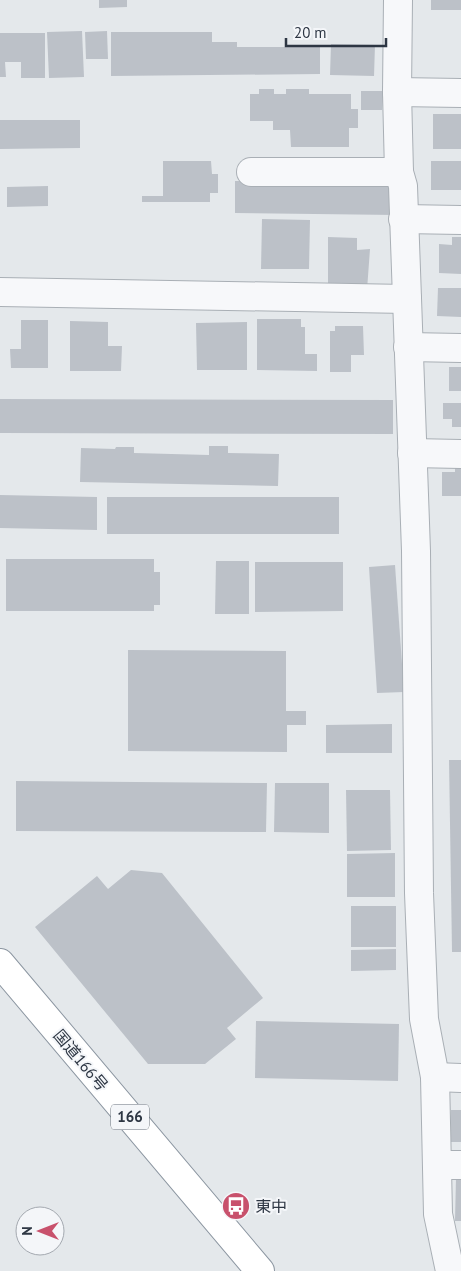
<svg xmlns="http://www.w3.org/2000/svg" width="461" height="1271" font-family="'PT Sans','Noto Sans JP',sans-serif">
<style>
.building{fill:#bcc1c8}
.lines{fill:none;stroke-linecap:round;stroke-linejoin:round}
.minor-casing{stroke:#a9afb5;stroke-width:30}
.highway-casing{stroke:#8c96a1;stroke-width:30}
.minor{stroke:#f7f8fa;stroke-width:28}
.highway{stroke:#fff;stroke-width:28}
.labels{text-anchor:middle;stroke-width:4;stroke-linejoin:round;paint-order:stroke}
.shield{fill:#f4f6f9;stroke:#69707a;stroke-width:1}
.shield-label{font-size:15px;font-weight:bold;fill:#2d3643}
.street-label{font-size:16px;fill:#2d3643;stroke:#f4f6f9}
.poi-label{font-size:16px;fill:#2d3643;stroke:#f4f6f9;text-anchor:start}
</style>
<rect width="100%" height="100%" fill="#e4e8eb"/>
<g class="building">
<polygon points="99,0 127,0 127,7 99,8"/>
<rect x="431" y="0" width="30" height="10"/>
<polygon points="82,31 84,77 49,78 47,32"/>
<polygon points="107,31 108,59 86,59 85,32"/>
<polygon points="111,32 212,32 212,42 237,42 237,47 320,47 320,74 111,76"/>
<polygon points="0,33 45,33 45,78 21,78 21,62 5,62 6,77 0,77"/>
<polygon points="331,44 375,45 374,76 330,75"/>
<polygon points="259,89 274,89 274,94 286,94 286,89 309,89 309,94 351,94 351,109 358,109 358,128 349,128 349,147 291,147 290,130 273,130 273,121 250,121 250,94 259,94"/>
<polygon points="361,91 383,91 382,110 361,110"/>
<rect x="433" y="114" width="28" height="35"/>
<polygon points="0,120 80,120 80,148 0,149"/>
<polygon points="163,161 211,161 212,174 218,174 218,193 210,193 210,202 142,202 142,196 163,196"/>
<rect x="431" y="161" width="30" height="29"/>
<polygon points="235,181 396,183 396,215 235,213"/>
<polygon points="48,186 48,206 7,207 7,187"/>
<polygon points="262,219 310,220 309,269 261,269"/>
<polygon points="328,237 357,238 357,250 370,249 367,290 328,288"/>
<polygon points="452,237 461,237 461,274 439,273 439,244 452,245"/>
<polygon points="438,288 461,288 461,317 437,316"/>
<polygon points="257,319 301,319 301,327 305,327 305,354 317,354 317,371 257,370"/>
<polygon points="21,320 48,320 48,368 11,368 10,349 21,349"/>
<polygon points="70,321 108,322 108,346 122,346 121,371 70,371"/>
<polygon points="247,322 247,370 197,370 196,323"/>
<polygon points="335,326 363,326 364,355 351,355 351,372 330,372 330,331 335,331"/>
<rect x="449" y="367" width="12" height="24"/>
<polygon points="0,399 393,400 393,434 0,433"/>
<polygon points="443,403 461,403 461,427 452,427 452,419 443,419"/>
<polygon points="209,446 228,446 228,453 279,454 278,486 80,482 81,448 115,449 116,447 134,447 134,453 209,455"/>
<polygon points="455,466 461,466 461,496 442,496 442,472 455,472"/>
<polygon points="0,495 97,497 97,530 0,528"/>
<rect x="107" y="497" width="232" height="37"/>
<polygon points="6,559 154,559 154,572 160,572 160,605 154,605 154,611 6,611"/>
<polygon points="216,561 249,561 249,614 215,614"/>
<polygon points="255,562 343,562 343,611 255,612"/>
<polygon points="395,565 404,692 377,693 369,567"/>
<polygon points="128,650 286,651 286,711 306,711 306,725 287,725 287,752 128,751"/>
<polygon points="392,724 392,753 326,753 326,725"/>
<polygon points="449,760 461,760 461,952 452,952"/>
<polygon points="16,781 267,783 266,832 16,831"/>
<polygon points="275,783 329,783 329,833 274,832"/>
<polygon points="346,790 390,790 391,850 347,851"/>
<polygon points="395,853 395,897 347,897 347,854"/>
<polygon points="131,870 162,873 263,998 227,1028 236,1039 205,1064 148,1064 35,927 97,876 108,889"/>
<rect x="351" y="906" width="45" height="41"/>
<polygon points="396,949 396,970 351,971 351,950"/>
<polygon points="256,1021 399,1024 398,1081 255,1078"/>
<rect x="451" y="1110" width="10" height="32"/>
<polygon points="456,1178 461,1178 461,1221 455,1221"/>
</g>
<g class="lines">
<defs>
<g id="minor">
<polyline points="398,0 397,92 399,172 403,186 416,551 419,893 424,1019 435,1077 438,1214 450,1271"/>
<polyline points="397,92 461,93"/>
<polyline points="251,172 399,172"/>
<polyline points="403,219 461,220"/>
<polyline points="0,292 407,299"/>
<polyline points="408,347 461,348"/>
<polyline points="412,453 461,454"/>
<polyline points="435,1077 461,1078"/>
<polyline points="437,1165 461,1165"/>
</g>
<polyline id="highway" points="0,963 260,1271"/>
</defs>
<use href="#minor" class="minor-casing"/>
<use href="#highway" class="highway-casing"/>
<use href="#minor" class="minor"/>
<use href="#highway" class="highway"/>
</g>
<defs>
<symbol id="bus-disc" viewBox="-11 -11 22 22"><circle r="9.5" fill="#c8516c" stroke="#f4f6f9"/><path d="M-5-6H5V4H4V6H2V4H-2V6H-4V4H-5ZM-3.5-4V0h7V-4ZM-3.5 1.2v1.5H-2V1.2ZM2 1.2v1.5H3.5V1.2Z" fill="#fff"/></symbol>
</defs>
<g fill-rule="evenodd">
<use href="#bus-disc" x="220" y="1190" width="32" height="32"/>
</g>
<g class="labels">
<rect class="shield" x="111" y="1104.5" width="38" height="25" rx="4"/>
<g class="shield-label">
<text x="130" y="1122">166</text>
</g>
<g class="street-label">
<text transform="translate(81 1060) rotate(50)" y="6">国道166号</text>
</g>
<g class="poi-label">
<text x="255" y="1212">東中</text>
</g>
</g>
<g transform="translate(40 1231) rotate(270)"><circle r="24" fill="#f4f6f9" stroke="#a4a9b0"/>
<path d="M0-4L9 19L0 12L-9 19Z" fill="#c8516c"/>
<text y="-8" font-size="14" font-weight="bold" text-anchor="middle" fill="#2d3643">N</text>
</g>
<path d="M286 38v8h100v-8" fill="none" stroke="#2d3643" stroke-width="2.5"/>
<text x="294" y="38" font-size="15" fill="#2d3643" stroke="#f4f6f9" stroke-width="4" paint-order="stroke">20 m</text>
</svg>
